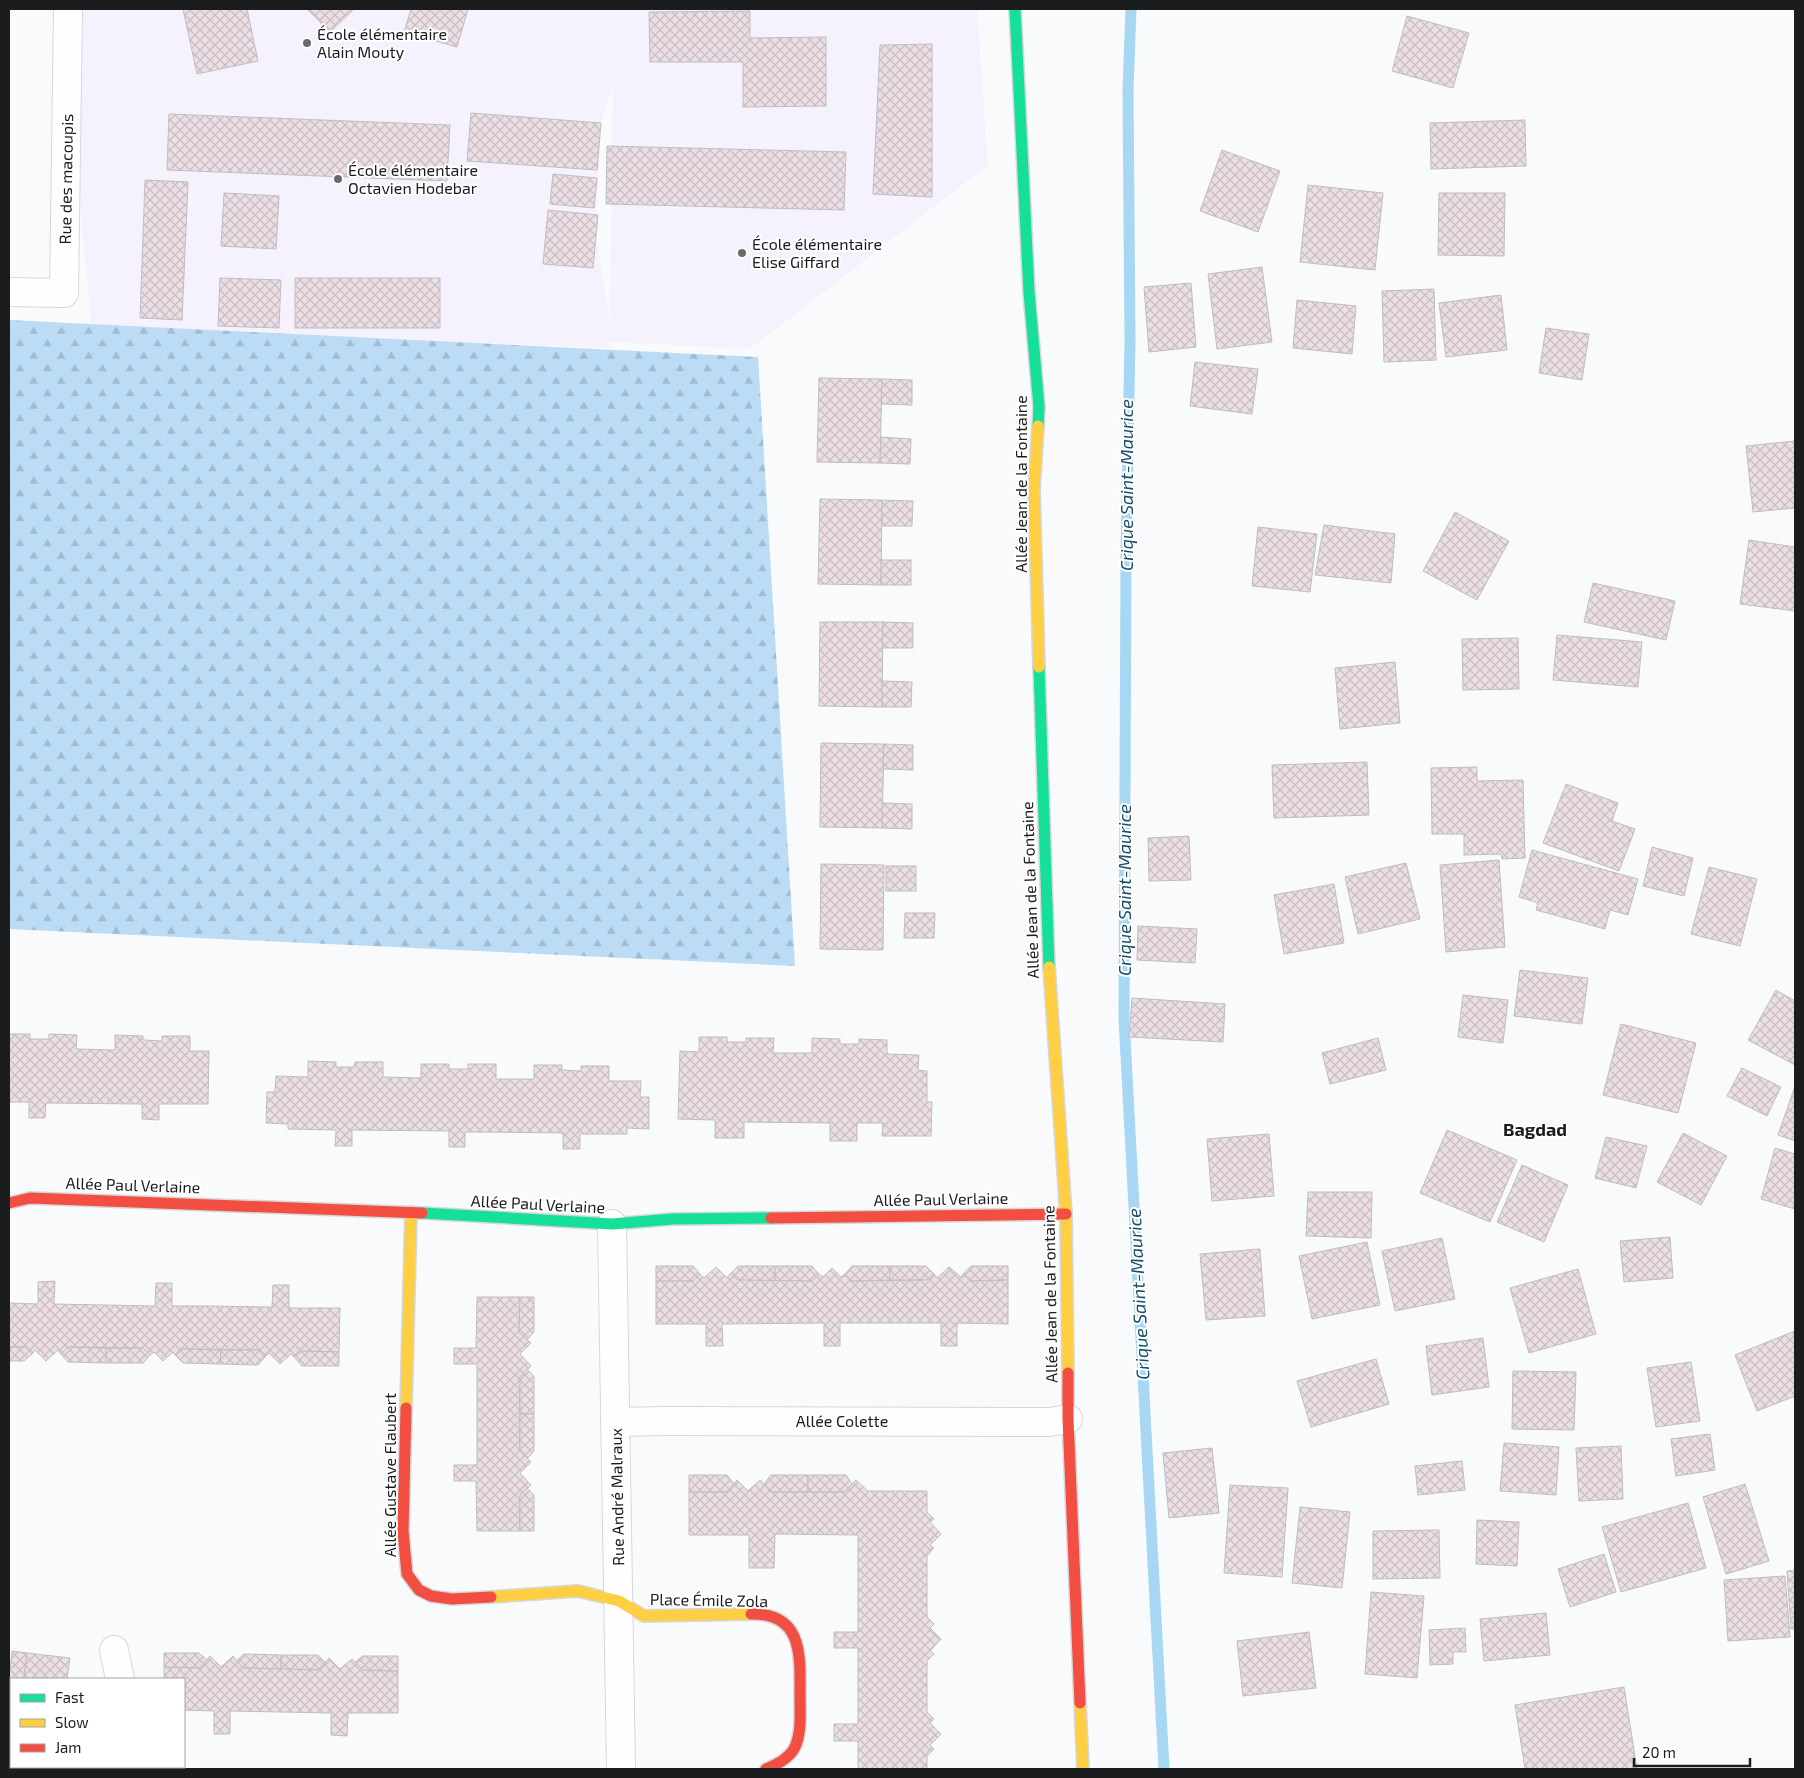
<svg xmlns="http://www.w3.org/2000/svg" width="1804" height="1778" font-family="'Exo 2',sans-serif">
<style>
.education{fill:#f6f2fd;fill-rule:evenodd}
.forest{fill:url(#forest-firs)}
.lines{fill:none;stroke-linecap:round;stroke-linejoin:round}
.stream{stroke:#a7d7f2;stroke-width:11}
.building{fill:url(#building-cross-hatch);stroke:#bebebf}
.street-casing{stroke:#d5d7d9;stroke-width:30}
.fast-casing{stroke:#d5d7d9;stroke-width:14}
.slow-casing{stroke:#d5d7d9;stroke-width:14}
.jam-casing{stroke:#d5d7d9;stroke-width:14}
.street{stroke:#fefeff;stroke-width:28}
.fast{stroke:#16e098;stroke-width:11}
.slow{stroke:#ffcf43;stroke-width:11}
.jam{stroke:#f24e42;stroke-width:11}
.poi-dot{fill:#686a6c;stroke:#fff;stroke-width:2}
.labels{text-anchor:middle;stroke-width:4;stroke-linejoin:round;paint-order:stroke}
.poi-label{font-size:16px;fill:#1a1c1e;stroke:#fff;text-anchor:start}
.street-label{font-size:16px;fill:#1a1c1e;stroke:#fff}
.water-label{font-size:18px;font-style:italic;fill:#194e68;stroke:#fff}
.neighbourhood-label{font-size:18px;font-weight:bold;fill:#1a1c1e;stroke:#fff}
</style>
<defs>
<pattern id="forest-firs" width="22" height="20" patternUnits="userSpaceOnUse" patternTransform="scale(1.25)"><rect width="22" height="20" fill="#bcdcf6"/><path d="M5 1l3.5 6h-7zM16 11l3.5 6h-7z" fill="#a1bcd2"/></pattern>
<pattern id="building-cross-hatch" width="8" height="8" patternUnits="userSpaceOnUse" patternTransform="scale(1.25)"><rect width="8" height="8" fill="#ebdee4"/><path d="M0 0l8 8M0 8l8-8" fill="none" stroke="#c9bec3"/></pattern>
</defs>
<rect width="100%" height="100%" fill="#f8fafc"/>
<path class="education" d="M 71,9 L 977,9 L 988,165 L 750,349 L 610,342 L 610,348 L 92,328 L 67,77 ZM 613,84 L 610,321 L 596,234 L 601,123 Z"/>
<polygon class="forest" points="9,320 758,357 795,966 9,929"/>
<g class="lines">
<polyline class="stream" points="1131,9 1128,90 1130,340 1126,559 1124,1019 1164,1769"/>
</g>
<g class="building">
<polygon points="183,9 247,9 258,61 197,74"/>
<polygon points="307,9 354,9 330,32"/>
<polygon points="411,9 468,9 457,47 404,32"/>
<polygon points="750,11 750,38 826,37 826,106 743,107 743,62 650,62 649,12"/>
<polygon points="1407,16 1469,33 1453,88 1392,71"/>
<polygon points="932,44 932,197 873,194 880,45"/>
<polygon points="471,113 601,123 597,170 467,161"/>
<polygon points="169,114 450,125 447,181 167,170"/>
<polygon points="1525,120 1526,166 1431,169 1430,123"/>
<polygon points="607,146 846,152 844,210 606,204"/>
<polygon points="1222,150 1280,171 1258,232 1200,211"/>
<polygon points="553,174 597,178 594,208 550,204"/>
<polygon points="145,180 188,182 182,320 140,318"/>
<polygon points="1308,185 1383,193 1375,270 1300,262"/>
<polygon points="224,193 279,196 276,249 221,246"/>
<polygon points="1439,193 1505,193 1504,256 1438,255"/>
<polygon points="548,210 598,215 593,268 543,264"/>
<polygon points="1262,267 1272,342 1217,349 1208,274"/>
<polygon points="220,278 281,280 279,328 218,326"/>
<rect x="295" y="278" width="145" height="50"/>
<polygon points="1191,283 1196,347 1149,352 1144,287"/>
<polygon points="1434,289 1436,360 1384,362 1382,291"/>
<polygon points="1501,295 1507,350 1446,357 1439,303"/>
<polygon points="1297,300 1356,306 1352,354 1293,348"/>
<polygon points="1546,328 1589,334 1582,380 1539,373"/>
<polygon points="1195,362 1258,369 1252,414 1190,406"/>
<polygon points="819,378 882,379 880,463 817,462"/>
<polygon points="882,379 912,380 912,405 881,404"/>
<polygon points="881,437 911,439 910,464 880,463"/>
<polygon points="1795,441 1795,508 1753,512 1746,446"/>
<polygon points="820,499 882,500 881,585 818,584"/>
<polygon points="882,500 913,501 912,526 882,526"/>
<polygon points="1455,512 1509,541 1477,600 1423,571"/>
<polygon points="1324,525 1395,534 1391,583 1315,575"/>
<polygon points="1258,527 1317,534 1310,592 1252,586"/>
<polygon points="1749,540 1795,547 1795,611 1740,604"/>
<rect x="881" y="560" width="30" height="25"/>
<polygon points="1593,583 1675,601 1666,640 1584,622"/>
<polygon points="820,622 883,622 882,707 819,706"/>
<polygon points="883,622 913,623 913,648 882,648"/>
<polygon points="1557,635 1642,642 1638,687 1553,680"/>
<polygon points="1518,638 1519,689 1463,690 1462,639"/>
<polygon points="1395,662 1400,723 1340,729 1335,668"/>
<polygon points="882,681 912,682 911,707 882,707"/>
<polygon points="821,743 884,744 882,828 820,827"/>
<polygon points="884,744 913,745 913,770 883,769"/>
<polygon points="1367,762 1369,815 1274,818 1272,765"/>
<polygon points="1477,767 1477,781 1523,780 1525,858 1502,859 1501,854 1464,855 1464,834 1432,834 1431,768"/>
<polygon points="1566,784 1618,803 1612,821 1635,829 1619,871 1543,843"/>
<polygon points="882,803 912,804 912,829 882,828"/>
<polygon points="1189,836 1191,880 1149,881 1148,838"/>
<polygon points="1652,847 1693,858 1684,896 1643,886"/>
<polygon points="1532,850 1638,879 1628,915 1610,910 1605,929 1536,910 1538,903 1519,897"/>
<polygon points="1499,860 1505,947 1446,952 1440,865"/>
<polygon points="1406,863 1420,919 1358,934 1345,877"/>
<polygon points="821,864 884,865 883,950 820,949"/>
<rect x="886" y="866" width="30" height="25"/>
<polygon points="1709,867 1757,879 1740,946 1691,934"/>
<polygon points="1334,884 1344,943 1284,954 1274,895"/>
<polygon points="905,913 935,913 934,938 904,938"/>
<polygon points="1138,926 1197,929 1195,963 1137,960"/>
<polygon points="1520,970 1588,978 1582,1024 1514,1016"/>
<polygon points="1776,990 1795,1001 1795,1065 1748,1040"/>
<polygon points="1463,995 1508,1000 1503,1043 1458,1037"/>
<polygon points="1132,998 1225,1004 1223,1042 1129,1037"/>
<polygon points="1621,1024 1696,1043 1678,1113 1603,1095"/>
<polygon points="9,1034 30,1034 30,1039 49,1039 49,1034 77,1035 76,1049 115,1050 115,1035 143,1036 143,1040 162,1041 162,1036 190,1036 190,1051 209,1051 208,1104 159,1104 159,1120 142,1119 142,1104 46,1103 45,1118 29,1118 29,1102 9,1102"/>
<polygon points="699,1037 727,1037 727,1042 746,1042 746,1038 774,1038 773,1053 812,1053 812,1038 840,1039 840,1044 859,1044 859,1039 887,1040 887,1054 919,1055 918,1070 927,1071 927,1102 932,1102 931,1136 882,1136 883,1123 857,1123 857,1141 830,1141 830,1123 744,1122 744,1138 715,1138 715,1120 678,1119 680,1051 699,1052"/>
<polygon points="1378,1038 1386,1070 1330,1084 1322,1053"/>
<polygon points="308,1061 336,1062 336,1067 354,1067 355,1062 383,1062 383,1077 421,1078 421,1064 449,1064 449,1069 468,1069 468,1064 496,1064 496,1079 534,1079 534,1065 562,1065 562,1070 581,1071 581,1066 609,1066 609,1081 641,1081 640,1097 649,1097 649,1129 627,1128 627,1134 580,1134 580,1149 563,1149 563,1133 483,1132 465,1132 465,1147 449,1147 449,1131 352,1130 352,1146 335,1146 336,1130 288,1129 288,1124 266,1123 267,1092 275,1092 276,1076 308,1077"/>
<polygon points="1742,1068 1781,1087 1767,1116 1727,1096"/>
<polygon points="1795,1086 1795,1141 1778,1135"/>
<polygon points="1447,1130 1517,1160 1490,1222 1420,1193"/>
<polygon points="1683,1133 1727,1156 1701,1205 1657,1182"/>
<polygon points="1269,1134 1274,1196 1212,1201 1207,1139"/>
<polygon points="1606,1137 1647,1146 1636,1188 1595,1178"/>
<polygon points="1775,1148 1795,1154 1795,1209 1761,1199"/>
<polygon points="1522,1165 1568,1185 1544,1242 1497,1222"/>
<polygon points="1308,1192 1372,1192 1371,1238 1306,1236"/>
<polygon points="1670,1237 1673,1278 1624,1282 1620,1241"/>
<polygon points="1442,1238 1455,1299 1395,1311 1382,1251"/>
<polygon points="1367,1242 1380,1305 1312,1319 1299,1256"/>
<polygon points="1260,1249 1265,1316 1206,1320 1200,1254"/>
<polygon points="656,1266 693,1266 700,1274 693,1281 656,1281"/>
<polygon points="738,1266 775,1266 775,1281 738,1280 730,1274"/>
<polygon points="775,1266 812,1266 819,1274 812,1281 775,1281"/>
<polygon points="852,1266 890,1266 890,1280 852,1281 845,1274"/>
<polygon points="890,1266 926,1266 934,1274 927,1280 890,1280"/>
<polygon points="971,1266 1008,1266 1008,1280 971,1281 963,1274"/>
<polygon points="716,1267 727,1278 730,1274 738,1280 812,1281 819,1274 823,1277 832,1268 841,1277 845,1274 852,1281 927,1280 934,1274 937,1278 949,1267 961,1277 963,1274 971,1281 1008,1280 1008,1324 957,1323 957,1346 941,1346 941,1323 840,1323 840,1346 824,1346 824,1323 722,1324 723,1346 706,1346 706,1324 656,1324 656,1281 693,1281 700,1274 704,1278"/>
<polygon points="1578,1269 1596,1334 1529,1353 1510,1288"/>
<polygon points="55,1281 54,1304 155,1306 156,1283 172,1283 172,1306 206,1306 272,1307 273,1285 289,1285 289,1308 340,1308 339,1352 302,1351 294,1357 291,1354 280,1364 269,1353 265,1357 258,1350 183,1349 176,1356 173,1352 163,1361 154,1352 150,1355 143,1348 68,1347 61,1354 58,1350 46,1361 35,1350 32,1354 25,1347 9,1347 9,1303 38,1304 38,1282"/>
<polygon points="477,1297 520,1297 519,1332 531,1343 520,1354 531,1366 520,1377 520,1451 531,1462 520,1473 531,1485 520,1495 520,1531 477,1531 476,1481 454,1481 454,1465 477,1465 477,1364 454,1364 454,1348 476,1348"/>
<polygon points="520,1297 534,1297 534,1332 527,1340 519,1332"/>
<polygon points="1795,1331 1795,1396 1757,1411 1735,1355"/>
<polygon points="1483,1338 1489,1387 1432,1395 1426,1346"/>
<polygon points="9,1347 25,1347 32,1354 24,1361 9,1361"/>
<polygon points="68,1347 106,1348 106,1363 68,1362 61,1354"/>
<polygon points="106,1348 143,1348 150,1355 143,1363 106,1363"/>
<polygon points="183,1349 221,1350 220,1364 183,1363 176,1356"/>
<polygon points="221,1350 258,1350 265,1357 258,1365 220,1364"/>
<polygon points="302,1351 339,1352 339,1366 302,1366 294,1357"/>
<polygon points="1376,1359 1389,1404 1311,1427 1297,1381"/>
<polygon points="1691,1362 1700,1421 1656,1427 1647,1368"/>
<polygon points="527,1369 534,1376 534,1414 520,1414 520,1377"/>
<polygon points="1513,1371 1576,1372 1574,1430 1512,1429"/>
<polygon points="520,1414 534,1414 534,1451 528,1458 520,1451"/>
<polygon points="1710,1434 1715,1470 1676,1476 1671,1439"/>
<polygon points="1504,1443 1559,1447 1556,1495 1500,1491"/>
<polygon points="1621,1446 1623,1499 1579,1501 1576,1448"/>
<polygon points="1212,1448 1219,1513 1169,1518 1163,1453"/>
<polygon points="1462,1461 1465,1490 1418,1495 1415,1466"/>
<polygon points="689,1475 727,1475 734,1484 727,1492 689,1492"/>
<polygon points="771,1475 808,1475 808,1492 771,1492 764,1484"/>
<polygon points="808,1475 846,1475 852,1484 845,1492 808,1492"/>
<polygon points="737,1480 748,1491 760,1480 771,1492 845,1492 856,1480 868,1491 927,1491 927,1512 934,1519 930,1522 941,1534 930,1545 934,1548 927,1556 927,1617 934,1624 930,1628 941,1639 930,1651 934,1654 927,1661 927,1712 934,1719 930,1723 941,1734 930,1745 934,1749 927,1756 927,1769 858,1769 858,1741 834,1741 834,1724 858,1724 858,1648 834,1648 834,1632 858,1632 858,1535 775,1534 774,1568 749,1568 749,1535 689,1535 689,1492 727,1492"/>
<polygon points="1745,1484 1769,1561 1726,1574 1703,1497"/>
<polygon points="1230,1485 1288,1488 1282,1577 1224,1573"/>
<polygon points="527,1488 534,1495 534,1531 520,1531 520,1495"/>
<polygon points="1688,1503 1706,1568 1621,1592 1602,1527"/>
<polygon points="1300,1507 1350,1512 1342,1588 1292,1583"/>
<polygon points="1477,1520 1519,1522 1517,1566 1476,1564"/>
<polygon points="1439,1530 1440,1578 1373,1579 1373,1531"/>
<polygon points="1604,1554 1616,1592 1570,1607 1558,1569"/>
<polygon points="1795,1570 1795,1629 1791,1629 1787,1571"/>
<polygon points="1785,1576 1790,1637 1728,1641 1724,1580"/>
<polygon points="1371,1592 1424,1596 1417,1678 1365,1674"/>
<polygon points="1546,1613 1550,1655 1484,1661 1480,1619"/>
<polygon points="1465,1628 1466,1652 1453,1652 1453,1664 1430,1665 1429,1630"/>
<polygon points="1309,1632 1316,1688 1243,1696 1237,1641"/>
<polygon points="12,1651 27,1653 24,1679 11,1679 11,1692 9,1689 9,1680"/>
<polygon points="27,1653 70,1658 67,1679 24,1679"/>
<polygon points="164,1653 199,1653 207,1660 200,1668 164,1667"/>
<polygon points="244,1654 281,1655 281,1669 243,1668 236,1661"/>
<polygon points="281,1655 318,1655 325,1662 318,1670 281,1669"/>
<polygon points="210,1656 221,1667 233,1656 243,1668 318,1670 329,1658 340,1669 352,1659 363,1670 398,1671 398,1713 348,1713 347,1736 331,1735 331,1713 230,1711 230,1734 214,1734 214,1711 184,1710 184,1679 164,1679 164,1667 200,1668"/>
<polygon points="363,1656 398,1656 398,1671 363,1670 355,1662"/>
<polygon points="1624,1687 1637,1769 1525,1769 1515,1705"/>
<polygon points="11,1726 11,1763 9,1763 9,1728"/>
<polygon points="26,1767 80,1767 82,1769 25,1769"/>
</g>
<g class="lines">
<defs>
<g id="street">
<polyline points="9,292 64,293 68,9"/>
<polyline points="612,1224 621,1769"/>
<polyline points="615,1422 667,1421 1049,1422 1068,1419"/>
<polyline points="114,1650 120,1679"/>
<polyline points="148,1767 150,1769"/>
</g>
<g id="fast">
<polyline points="1015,9 1029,292 1039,407 1038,426"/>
<polyline points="1039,667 1049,967"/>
<polyline points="422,1213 612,1224 673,1219 771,1218"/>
</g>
<g id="slow">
<polyline points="1038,426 1034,489 1039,667"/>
<polyline points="1049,967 1066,1214 1068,1373"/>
<polyline points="406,1408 411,1212"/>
<polyline points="491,1597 578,1591 619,1601 644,1616 751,1614"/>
<polyline points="1080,1703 1083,1769"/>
</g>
<g id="jam">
<polyline points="9,1203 30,1198 422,1213"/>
<polyline points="771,1218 1066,1214"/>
<polyline points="1068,1373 1068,1419 1080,1703"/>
<polyline points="406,1408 403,1531 407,1574 419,1590 431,1596 452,1599 491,1597"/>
<path d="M 751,1614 C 804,1613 800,1657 800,1696 C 800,1712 802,1734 794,1749 C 788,1759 776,1765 766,1769"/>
</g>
</defs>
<use href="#street" class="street-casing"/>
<use href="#fast" class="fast-casing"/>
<use href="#slow" class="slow-casing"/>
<use href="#jam" class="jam-casing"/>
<use href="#street" class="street"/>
<use href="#fast" class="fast"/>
<use href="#slow" class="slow"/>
<use href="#jam" class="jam"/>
</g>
<g class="poi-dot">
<circle cx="307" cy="43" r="5"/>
<circle cx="338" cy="179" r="5"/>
<circle cx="742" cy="253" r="5"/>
</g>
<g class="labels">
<g class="poi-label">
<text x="317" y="40">École élémentaire<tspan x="317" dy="18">Alain Mouty</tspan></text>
<text x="348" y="176">École élémentaire<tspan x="348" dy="18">Octavien Hodebar</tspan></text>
<text x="752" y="250">École élémentaire<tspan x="752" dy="18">Elise Giffard</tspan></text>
</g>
<g class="street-label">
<text transform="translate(66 179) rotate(-89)" y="6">Rue des macoupis</text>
<text transform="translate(1021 484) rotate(-90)" y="6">Allée Jean de la Fontaine</text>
<text transform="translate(1030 890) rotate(-92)" y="6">Allée Jean de la Fontaine</text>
<text transform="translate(133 1185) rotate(2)" y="6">Allée Paul Verlaine</text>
<text transform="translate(941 1199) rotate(-1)" y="6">Allée Paul Verlaine</text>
<text transform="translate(538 1204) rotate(3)" y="6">Allée Paul Verlaine</text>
<text transform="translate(1050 1294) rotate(-91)" y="6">Allée Jean de la Fontaine</text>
<text x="842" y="1427">Allée Colette</text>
<text transform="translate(390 1475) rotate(-90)" y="6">Allée Gustave Flaubert</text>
<text transform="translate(617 1497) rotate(-91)" y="6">Rue André Malraux</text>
<text transform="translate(709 1600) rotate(1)" y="6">Place Émile Zola</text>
</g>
<g class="water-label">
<text transform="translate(1127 485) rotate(-90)" y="6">Crique Saint-Maurice</text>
<text transform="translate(1125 890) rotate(-90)" y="6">Crique Saint-Maurice</text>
<text transform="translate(1139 1294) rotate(-93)" y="6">Crique Saint-Maurice</text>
</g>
<g class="neighbourhood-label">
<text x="1535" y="1136">Bagdad</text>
</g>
</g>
<rect width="1804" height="1778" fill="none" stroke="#1a1c1e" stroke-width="20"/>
<rect x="10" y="1678" width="175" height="90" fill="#ffffff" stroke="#a3a4a5"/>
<rect x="20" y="1694" width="25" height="8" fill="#16e098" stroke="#a3a4a5"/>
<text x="55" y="1703" font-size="15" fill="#1a1c1e">Fast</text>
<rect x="20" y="1719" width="25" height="8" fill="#ffcf43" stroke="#a3a4a5"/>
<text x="55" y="1728" font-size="15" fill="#1a1c1e">Slow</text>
<rect x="20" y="1744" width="25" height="8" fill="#f24e42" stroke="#a3a4a5"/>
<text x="55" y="1753" font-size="15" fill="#1a1c1e">Jam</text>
<path d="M1634 1758v8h116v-8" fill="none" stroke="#1a1c1e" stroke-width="2.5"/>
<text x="1642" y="1758" font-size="15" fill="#1a1c1e" stroke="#ffffff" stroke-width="4" paint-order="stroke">20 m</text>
</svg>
